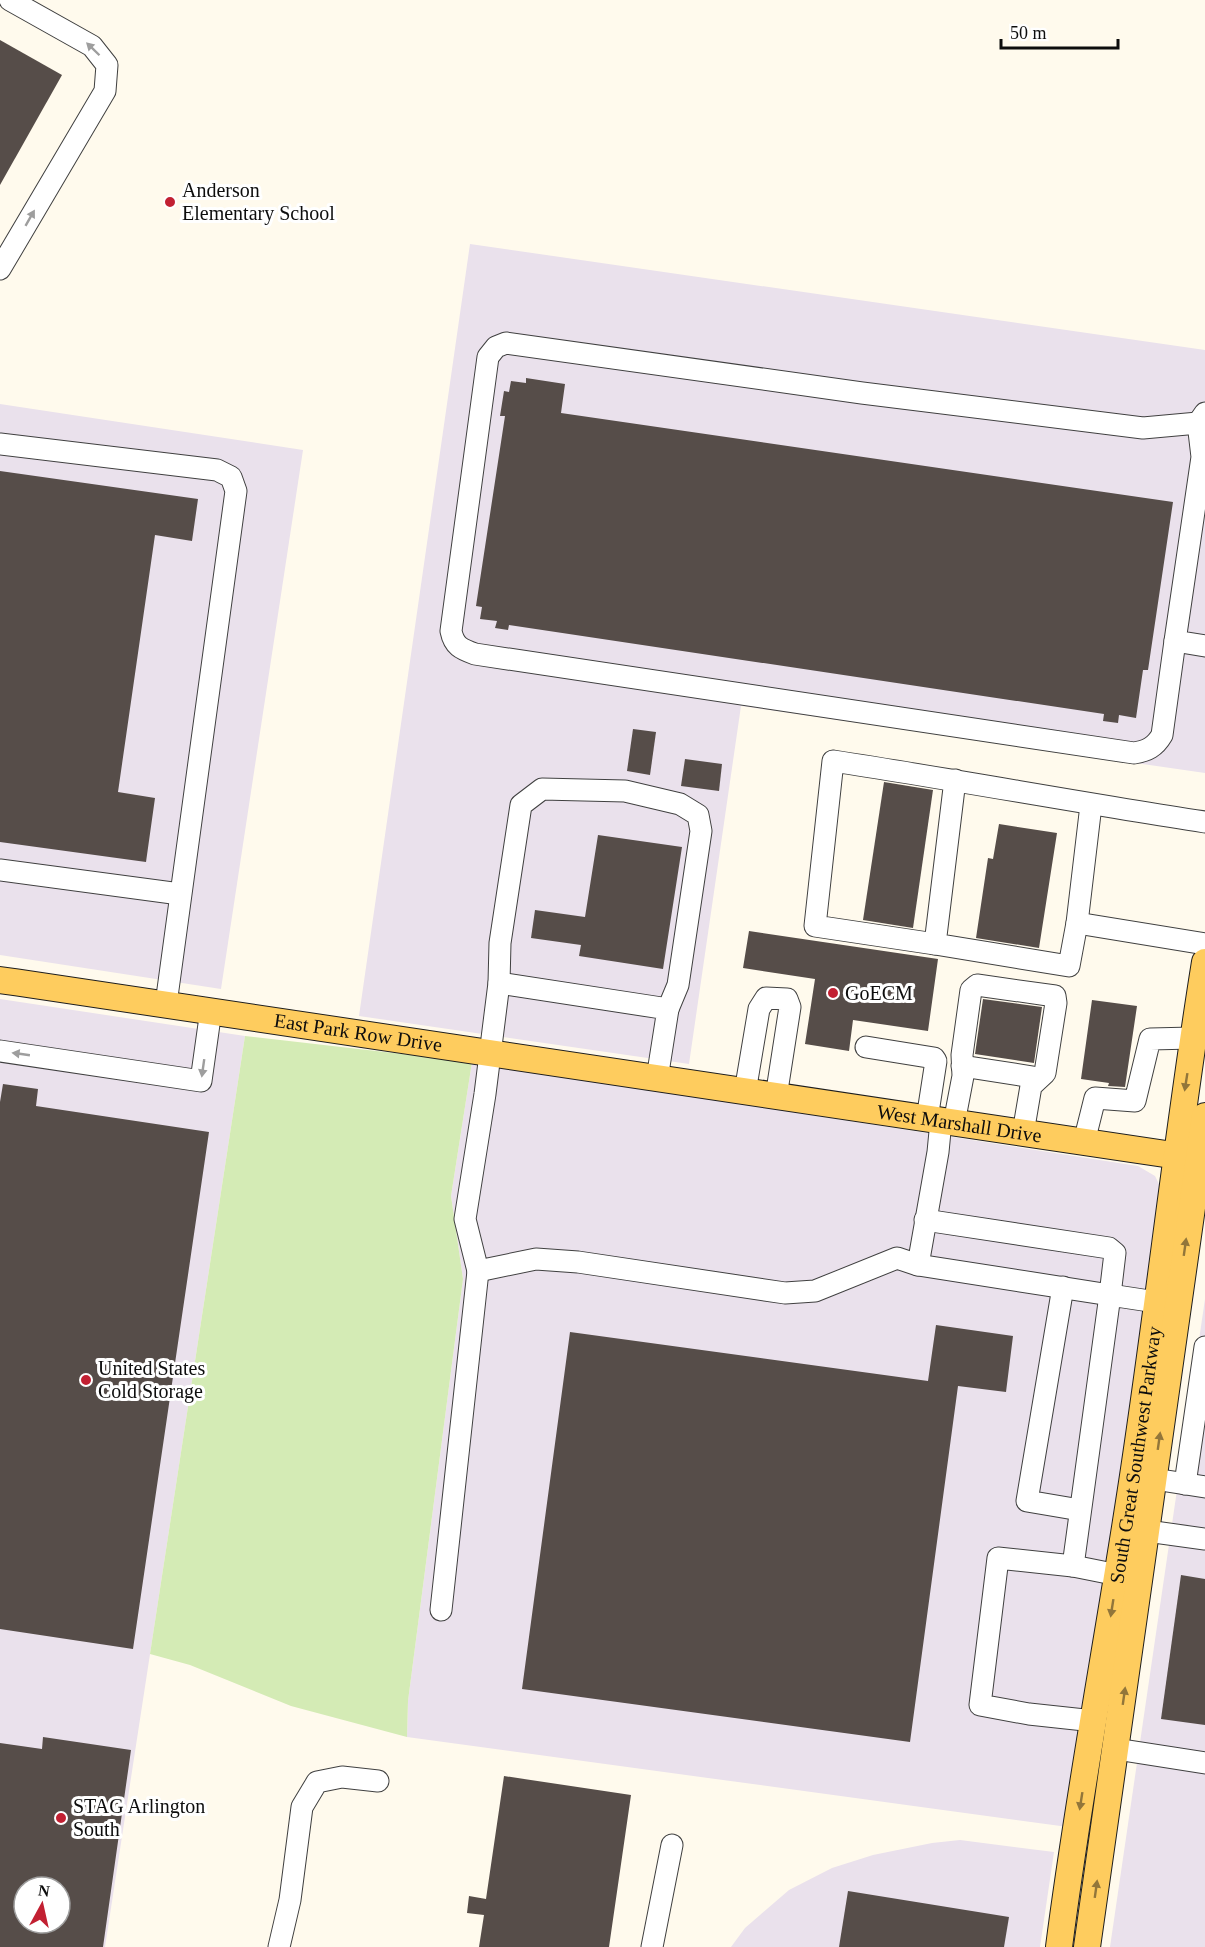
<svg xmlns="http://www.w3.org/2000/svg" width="1205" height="1947" font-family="Georgia,serif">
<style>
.industrial{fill:#eae1ec;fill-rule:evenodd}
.green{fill:#d4ebb5}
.building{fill:#564d49;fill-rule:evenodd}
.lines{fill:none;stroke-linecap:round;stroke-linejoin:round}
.minor-casing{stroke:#404040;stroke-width:23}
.major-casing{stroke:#1e1e1e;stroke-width:28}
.minor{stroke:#fff;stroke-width:21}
.major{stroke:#fecc5e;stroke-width:26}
.oneway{fill:#9e9e9e}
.oneway2{fill:#92763a}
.poi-dot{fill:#c22032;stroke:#fff;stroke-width:2}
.labels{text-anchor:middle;stroke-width:6;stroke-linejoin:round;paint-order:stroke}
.poi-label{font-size:20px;fill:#0d0d0d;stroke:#fff;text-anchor:start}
.street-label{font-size:20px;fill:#0d0d0d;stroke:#fff}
</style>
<rect width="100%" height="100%" fill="#fffaed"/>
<g class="industrial">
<polygon points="470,244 1205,350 1205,773 741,706 689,1064 359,1016"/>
<polygon points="0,404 303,450 221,989 0,955"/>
<path d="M 0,999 L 245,1036 L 105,1947 L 0,1947 ZM 24,1887 L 60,1887 L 60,1923 L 24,1923 Z"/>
<polygon points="472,1062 1138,1166 1155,1176 1160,1186 1109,1556 1068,1827 407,1737 408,1701 463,1279 451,1196"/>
<polygon points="1205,1299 1205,1947 1110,1947"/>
<polygon points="960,1840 1054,1852 1040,1947 731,1947 745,1928 789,1890 832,1868 873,1855 932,1843"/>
</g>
<polygon class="green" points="245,1036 472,1062 451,1196 463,1279 408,1701 407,1737 291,1706 190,1665 150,1654"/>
<g class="building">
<polygon points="0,40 62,75 0,185"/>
<polygon points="526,378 565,384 561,413 1173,502 1148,670 1143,670 1136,718 1119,715 1118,723 1103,721 1104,714 509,625 508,630 495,628 497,621 480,619 482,607 476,606 505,416 500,416 504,391 509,392 511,381 526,383"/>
<polygon points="0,471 198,499 192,541 155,535 118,792 155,798 146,862 0,842"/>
<polygon points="633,729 656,732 650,775 627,771"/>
<polygon points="685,759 722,764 719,791 681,786"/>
<polygon points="884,782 933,790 913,928 863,920"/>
<polygon points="999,824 1057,833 1039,948 976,938 988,858 993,859"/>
<polygon points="598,835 682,847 663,969 579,956 581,945 531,938 535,910 585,917"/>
<polygon points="749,931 938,959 928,1031 853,1020 849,1051 805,1044 815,979 743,968"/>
<polygon points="983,999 1042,1007 1034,1063 975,1054"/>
<polygon points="1092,1000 1137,1006 1125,1087 1108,1086 1109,1083 1081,1079"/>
<polygon points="3,1084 38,1089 36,1106 209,1132 133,1649 0,1629 0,1102"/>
<polygon points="936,1325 1013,1336 1006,1392 958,1386 910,1742 522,1689 570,1332 928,1381"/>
<polygon points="1181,1575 1205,1579 1205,1725 1161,1719"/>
<path d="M 43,1737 L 131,1750 L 103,1947 L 0,1947 L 0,1743 L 42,1749 ZM 24,1887 L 60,1887 L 60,1923 L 24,1923 Z"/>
<polygon points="504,1776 631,1795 609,1947 479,1947 484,1915 467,1913 469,1896 486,1899"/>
<polygon points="848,1891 1009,1917 1004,1947 839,1947"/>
</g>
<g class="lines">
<defs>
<g id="minor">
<polyline points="0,269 105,91 107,65 92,46 10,0"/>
<polyline points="1205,413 1198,423 1202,457 1175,641 1205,646"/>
<polyline points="0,444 217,470 231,477 236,491 166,1004"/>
<path d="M 1175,641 L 1162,735 C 1155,747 1147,751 1134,753 L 475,654 C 461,649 454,646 451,631 L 488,357 L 496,347 L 506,343 L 862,393 L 1143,428 L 1198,423"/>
<polyline points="955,780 935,944 1069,966 1077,923 1091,805"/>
<polyline points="0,870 180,894"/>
<polyline points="1077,923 1205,944"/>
<path d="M 935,944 L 815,926 L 833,761 C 957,780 1081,803 1205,822"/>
<polyline points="499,983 500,943 521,805 542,789 625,791 680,804 698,815 701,831 678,985 668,1009"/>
<polyline points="866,1047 934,1058 936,1061 927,1119"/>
<polyline points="0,1051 201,1081 211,1010"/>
<polyline points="962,1066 1039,1078"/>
<polyline points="657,1079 668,1009 499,983 485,1094 465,1219 478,1271 536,1259 578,1262 785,1293 815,1291 897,1258 918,1265 1110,1295 1115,1253 1109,1248 925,1220"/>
<polyline points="745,1092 759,1009 766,998 787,999 790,1007 776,1097"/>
<polyline points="954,1123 963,1076 962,1055 971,990 977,985 1055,996 1056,1003 1045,1073 1031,1086 1023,1133"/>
<polyline points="1084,1142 1095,1098 1135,1101 1150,1039 1193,1038"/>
<polyline points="918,1265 938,1152 941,1121"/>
<polyline points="1063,1287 1027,1501 1080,1510"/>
<polyline points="1154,1479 1205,1487"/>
<polyline points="1185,1484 1205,1347"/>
<polyline points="1147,1531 1205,1539"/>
<polyline points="1073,1566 1110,1295 1156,1302"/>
<polyline points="441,1610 478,1271"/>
<polyline points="1094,1721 1029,1714 980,1705 998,1558 1073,1566 1118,1575"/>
<polyline points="1116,1749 1205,1763"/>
<polyline points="279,1947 290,1900 302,1807 317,1782 342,1777 378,1781"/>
<polyline points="652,1947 672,1845"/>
</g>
<g id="major">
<path id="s1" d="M 0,980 C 402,1037 803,1101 1205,1160"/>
<path id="s2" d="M 1059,1947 C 1078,1798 1106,1651 1129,1502 C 1157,1323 1176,1142 1205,962"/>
<polyline points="1087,1947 1205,1116"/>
</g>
</defs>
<use href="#minor" class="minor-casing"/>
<use href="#major" class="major-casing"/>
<use href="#minor" class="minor"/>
<use href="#major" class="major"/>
</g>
<defs><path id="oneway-solid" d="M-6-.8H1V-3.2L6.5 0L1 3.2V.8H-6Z" transform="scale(1.5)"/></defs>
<g class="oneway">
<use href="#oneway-solid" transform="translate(93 49) rotate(-136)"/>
<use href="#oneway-solid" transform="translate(30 218) rotate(-60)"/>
<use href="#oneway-solid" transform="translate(21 1054) rotate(-172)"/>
<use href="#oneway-solid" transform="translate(203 1068) rotate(98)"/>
</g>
<g class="oneway2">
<use href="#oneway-solid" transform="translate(1186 1082) rotate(99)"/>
<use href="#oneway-solid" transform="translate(1185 1247) rotate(-82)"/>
<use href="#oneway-solid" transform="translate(1159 1441) rotate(-82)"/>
<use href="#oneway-solid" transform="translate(1112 1608) rotate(99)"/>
<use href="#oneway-solid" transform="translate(1124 1696) rotate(-82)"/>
<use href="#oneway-solid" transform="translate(1081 1801) rotate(99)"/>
<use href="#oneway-solid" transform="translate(1096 1889) rotate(-82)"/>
</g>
<g class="poi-dot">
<circle cx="170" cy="202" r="6"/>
<circle cx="833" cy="993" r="6"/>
<circle cx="86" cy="1380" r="6"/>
<circle cx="61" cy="1818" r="6"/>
</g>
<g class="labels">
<g class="poi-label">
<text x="182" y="197">Anderson<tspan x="182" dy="23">Elementary School</tspan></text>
<text x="845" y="1000">GoECM</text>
<text x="98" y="1375">United States<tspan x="98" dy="23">Cold Storage</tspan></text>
<text x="73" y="1813">STAG Arlington<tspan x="73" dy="23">South</tspan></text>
</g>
<g class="street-label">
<text dy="7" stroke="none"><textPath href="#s1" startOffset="362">East Park Row Drive</textPath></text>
<text dy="7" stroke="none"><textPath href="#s1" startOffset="970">West Marshall Drive</textPath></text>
<text dy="7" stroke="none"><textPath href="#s2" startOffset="498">South Great Southwest Parkway</textPath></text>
</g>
</g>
<g transform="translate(42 1905) rotate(8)"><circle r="28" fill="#ffffff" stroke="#9e9e9e" stroke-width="1.5"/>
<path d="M0-4.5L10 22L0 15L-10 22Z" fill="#c22032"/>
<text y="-9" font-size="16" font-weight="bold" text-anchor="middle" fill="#0d0d0d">N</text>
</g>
<path d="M1001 39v9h117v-9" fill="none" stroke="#0d0d0d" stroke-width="3"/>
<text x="1010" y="39" font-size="18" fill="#0d0d0d" stroke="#ffffff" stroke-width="4.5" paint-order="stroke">50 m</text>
</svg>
